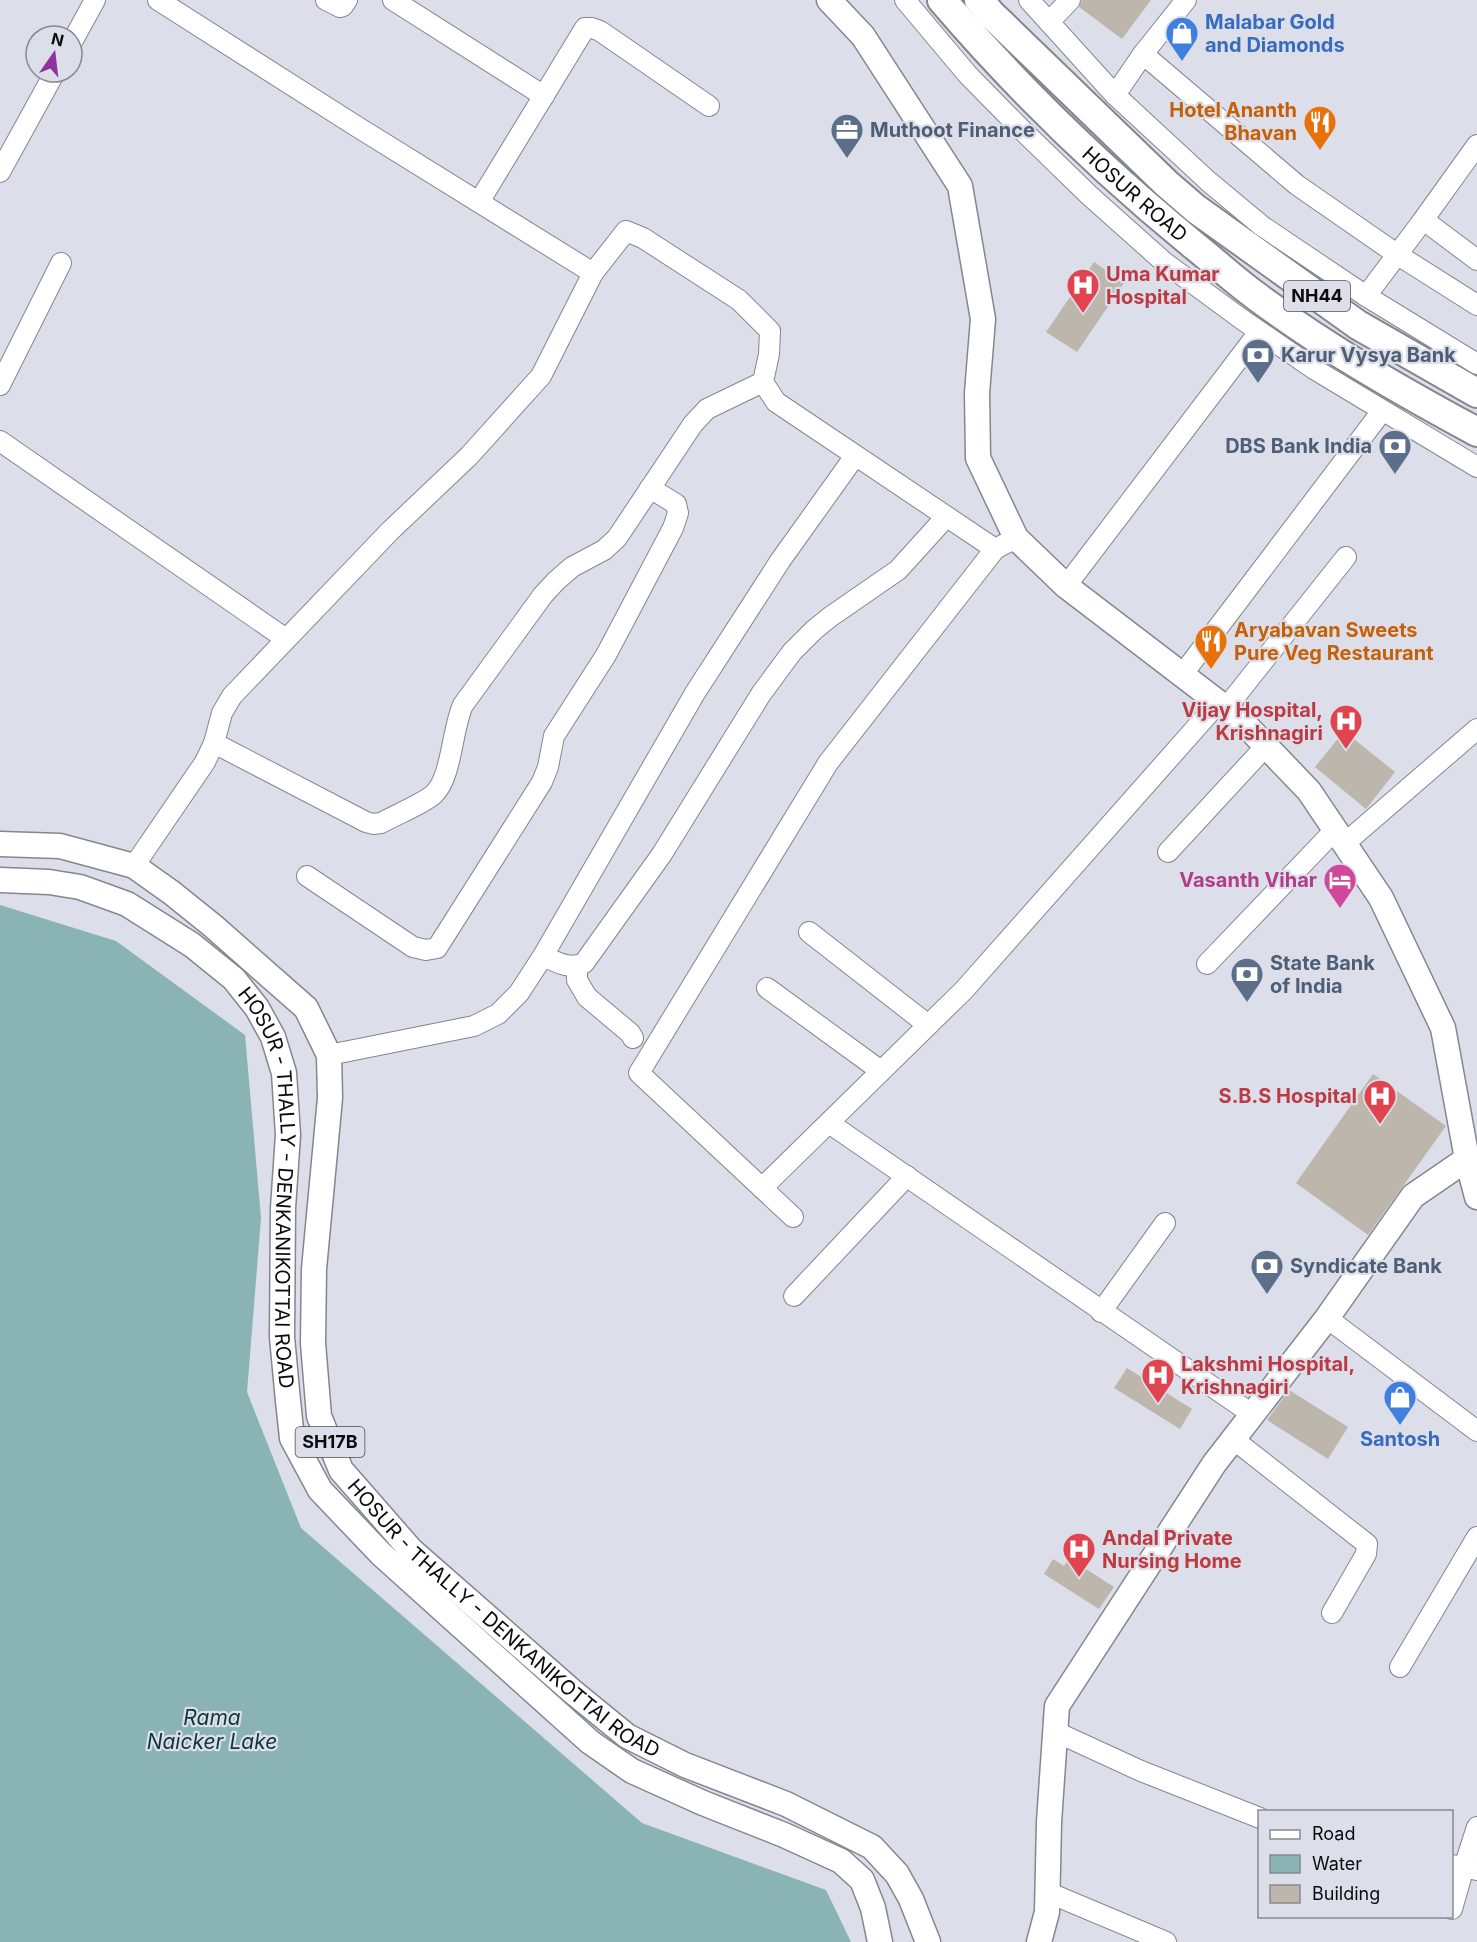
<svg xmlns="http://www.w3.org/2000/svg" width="1477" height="1942" font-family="Inter,sans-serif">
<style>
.water{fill:#8ab4b3}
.building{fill:#bcb6ad}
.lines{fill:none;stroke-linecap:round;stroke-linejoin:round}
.minor-casing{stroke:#848690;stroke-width:22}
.major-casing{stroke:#848690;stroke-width:27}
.highway-casing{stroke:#848690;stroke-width:32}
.minor{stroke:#fff;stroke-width:20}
.major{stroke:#fff;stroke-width:24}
.highway{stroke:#fff;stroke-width:28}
.labels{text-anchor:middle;stroke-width:4.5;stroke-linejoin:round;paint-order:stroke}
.shield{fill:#dcdee9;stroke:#4a4a50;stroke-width:1.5}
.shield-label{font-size:18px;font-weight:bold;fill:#0b0b0f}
.shop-label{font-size:20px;font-weight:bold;fill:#366cbe;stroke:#dcdee9;text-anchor:start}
.food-label{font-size:20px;font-weight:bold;fill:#c56008;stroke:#dcdee9;text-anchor:end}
.service-label{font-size:20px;font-weight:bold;fill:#4e5e75;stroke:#dcdee9;text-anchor:start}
.street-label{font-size:20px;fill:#0b0b0f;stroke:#dcdee9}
.health-label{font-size:20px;font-weight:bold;fill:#be3a42;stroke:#dcdee9;text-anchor:start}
.hotel-label{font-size:20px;font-weight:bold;fill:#b23c85;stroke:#dcdee9;text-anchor:end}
.water-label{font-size:21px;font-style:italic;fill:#0f3838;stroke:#dcdee9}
</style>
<rect width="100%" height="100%" fill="#dcdee9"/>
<polygon class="water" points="0,905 116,941 245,1035 261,1218 247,1392 301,1528 642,1823 826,1890 851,1942 0,1942"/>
<g class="building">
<polygon points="1082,0 1151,0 1122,39 1079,7"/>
<polygon points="1094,262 1124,283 1077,352 1046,332"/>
<polygon points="1344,731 1395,772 1366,809 1315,767"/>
<polygon points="1373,1074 1446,1126 1368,1235 1296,1183"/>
<polygon points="1127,1368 1192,1409 1180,1429 1114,1388"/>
<polygon points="1289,1390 1348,1427 1328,1459 1267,1420"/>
<polygon points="1069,1558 1114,1587 1099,1609 1044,1574 1053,1559 1064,1566"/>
</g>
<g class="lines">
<defs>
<g id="minor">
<polyline points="158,0 356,126 593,273 626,231 643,238 739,300 770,331 769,354 763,382 776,402 995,549 1016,538"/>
<polyline points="326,0 340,7 343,6 347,0"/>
<polyline points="393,0 544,96"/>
<polyline points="905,0 968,75 1023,131 1090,196 1164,262 1240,318 1314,369 1477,467"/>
<polyline points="1029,0 1115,95 1208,181 1262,226 1366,296 1477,364"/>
<polyline points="1049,22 1070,0"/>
<polyline points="72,42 95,0"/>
<polyline points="1143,54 1297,185 1398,255 1477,305"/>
<polyline points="1115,95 1143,54 1186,0"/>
<polyline points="0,172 55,72"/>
<polyline points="479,202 585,28 592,28 600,31 709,106"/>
<polyline points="1421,223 1477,145"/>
<polyline points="1366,296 1421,223 1429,224 1477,260"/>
<polyline points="0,385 61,263"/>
<polyline points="0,441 286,639"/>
<polyline points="1066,586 1259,332"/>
<polyline points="1182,675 1382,411"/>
<polyline points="1226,708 1346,557"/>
<path d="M 214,743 L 366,822 L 373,824 L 381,823 C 395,815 423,804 434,794 C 452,777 452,728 463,705 L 543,595 L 556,581 L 572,567 L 604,550 L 617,538 L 693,424 L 707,409 L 763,382"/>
<polyline points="1344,844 1477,729"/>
<polyline points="1168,852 1266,746"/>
<polyline points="134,866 205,762 214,743 222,713 232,696 390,531 469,456 541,376 593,273"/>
<polyline points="307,876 413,947 426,950 437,948 542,782 548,767 554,736 606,655 673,528 678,513 676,504 650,488"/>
<polyline points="809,932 928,1025"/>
<path d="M 543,956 C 557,962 569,970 584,963 L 662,854 L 761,694 L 792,652 L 814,630 L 830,617 L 898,570 L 946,517"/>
<polyline points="1207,964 1335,830"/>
<polyline points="577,966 577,980 587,997 630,1033 633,1038"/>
<polyline points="767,988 881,1071"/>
<polyline points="329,1055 474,1026 498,1014 519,993 543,956 695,693 780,561 855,456"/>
<polyline points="829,1123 1252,1414"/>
<polyline points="762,1188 964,990 1218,703"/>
<polyline points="793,1217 639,1073 828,763 995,549"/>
<polyline points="794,1296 907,1176"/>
<polyline points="1101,1312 1165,1223"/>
<polyline points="1327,1318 1477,1431"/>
<polyline points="1233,1439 1367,1544 1366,1554 1332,1613"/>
<polyline points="1400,1667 1477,1537"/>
<polyline points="1054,1731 1141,1771 1260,1818"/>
<polyline points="1452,1865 1464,1867 1477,1827"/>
<polyline points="1047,1892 1166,1942"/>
<polyline points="1452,1909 1464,1867 1477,1870"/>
</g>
<g id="major">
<polyline points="829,0 863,36 960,186 983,319 977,393 978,458 1016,538 1066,586 1240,719 1309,791 1381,898 1443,1028 1467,1159 1477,1197"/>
<path id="s1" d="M 0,844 L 60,846 L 134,866 L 172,893 L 213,926 L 306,1008 L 329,1055 L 330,1098 L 314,1269 L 313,1343 L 319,1416 L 341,1470 L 411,1550 L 573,1692 L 627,1736 L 685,1765 L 786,1804 L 872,1847 L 897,1874 L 911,1899 L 928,1942"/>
<path id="s2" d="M 0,880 L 49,882 L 80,887 L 127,904 L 192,945 L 234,979 L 257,1008 L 273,1037 L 284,1073 L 288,1135 L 283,1208 L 282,1337 L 288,1401 L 292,1438 L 320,1490 L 381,1554 L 590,1742 L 632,1771 L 703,1803 L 784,1835 L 841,1861 L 862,1880 L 873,1908 L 880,1942"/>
<polyline points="1039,1942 1047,1912 1049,1822 1057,1706 1214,1464 1327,1318 1413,1196 1467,1159"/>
</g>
<g id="highway">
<path id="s3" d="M 942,0 C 1019,90 1104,172 1196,247 C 1216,263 1235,281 1256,296 C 1326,348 1401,391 1477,432"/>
<polyline points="979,0 991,14 1167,184 1196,209 1358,325 1477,393"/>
</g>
</defs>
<use href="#minor" class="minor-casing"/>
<use href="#major" class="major-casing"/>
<use href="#highway" class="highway-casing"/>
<use href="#minor" class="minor"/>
<use href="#major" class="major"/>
<use href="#highway" class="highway"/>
</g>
<defs>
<symbol id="shop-pin" viewBox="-11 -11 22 30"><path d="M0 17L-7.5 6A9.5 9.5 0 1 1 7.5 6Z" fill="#3f7fe0" stroke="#dcdee9"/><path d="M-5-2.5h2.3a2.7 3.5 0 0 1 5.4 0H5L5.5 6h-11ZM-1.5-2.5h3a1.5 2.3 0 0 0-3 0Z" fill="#fff"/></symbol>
<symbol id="restaurant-pin" viewBox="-11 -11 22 30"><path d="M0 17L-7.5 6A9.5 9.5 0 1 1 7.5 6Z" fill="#e8710a" stroke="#dcdee9"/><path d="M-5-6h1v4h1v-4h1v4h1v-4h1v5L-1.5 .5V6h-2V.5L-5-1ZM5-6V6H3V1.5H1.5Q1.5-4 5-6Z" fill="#fff"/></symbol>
<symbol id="office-pin" viewBox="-11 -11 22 30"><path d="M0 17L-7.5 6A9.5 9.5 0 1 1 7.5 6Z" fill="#5c6f8a" stroke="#dcdee9"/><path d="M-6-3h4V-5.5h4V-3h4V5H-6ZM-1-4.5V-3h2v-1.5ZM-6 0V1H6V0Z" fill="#fff"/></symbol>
<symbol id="hospital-pin" viewBox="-11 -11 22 30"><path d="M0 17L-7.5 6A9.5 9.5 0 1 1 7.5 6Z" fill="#e0444e" stroke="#dcdee9"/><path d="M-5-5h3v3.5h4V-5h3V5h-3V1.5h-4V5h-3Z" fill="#fff"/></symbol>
<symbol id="bank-pin" viewBox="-11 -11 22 30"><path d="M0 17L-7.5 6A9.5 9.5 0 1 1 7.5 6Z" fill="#5c6f8a" stroke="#dcdee9"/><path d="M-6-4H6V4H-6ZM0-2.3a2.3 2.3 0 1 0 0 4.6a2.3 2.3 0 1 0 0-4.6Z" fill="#fff"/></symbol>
<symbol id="hotel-pin" viewBox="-11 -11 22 30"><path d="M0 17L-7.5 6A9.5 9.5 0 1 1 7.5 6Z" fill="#d1479c" stroke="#dcdee9"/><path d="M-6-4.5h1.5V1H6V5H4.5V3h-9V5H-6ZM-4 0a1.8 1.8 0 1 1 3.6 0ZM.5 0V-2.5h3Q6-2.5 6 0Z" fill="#fff"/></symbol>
</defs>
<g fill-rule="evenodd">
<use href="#shop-pin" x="1163" y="14" width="38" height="52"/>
<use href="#restaurant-pin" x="1301" y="103" width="38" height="52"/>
<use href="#office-pin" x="828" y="111" width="38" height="52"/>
<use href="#hospital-pin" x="1064" y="266" width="38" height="52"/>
<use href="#bank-pin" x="1239" y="336" width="38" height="52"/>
<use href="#bank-pin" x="1376" y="427" width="38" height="52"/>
<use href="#restaurant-pin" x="1192" y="622" width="38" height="52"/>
<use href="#hospital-pin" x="1327" y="702" width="38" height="52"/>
<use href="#hotel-pin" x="1321" y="861" width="38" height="52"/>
<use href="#bank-pin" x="1228" y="955" width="38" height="52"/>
<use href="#hospital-pin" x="1361" y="1077" width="38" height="52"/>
<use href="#bank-pin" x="1248" y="1247" width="38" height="52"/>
<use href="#hospital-pin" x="1139" y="1356" width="38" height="52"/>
<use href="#shop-pin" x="1381" y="1378" width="38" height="52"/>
<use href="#hospital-pin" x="1060" y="1530" width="38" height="52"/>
</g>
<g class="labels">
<g class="shield">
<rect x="1284" y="281" width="66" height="30" rx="4.5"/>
<rect x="295.5" y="1427" width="69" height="30" rx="4.5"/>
</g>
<g class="shield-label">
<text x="1317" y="302">NH44</text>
<text x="330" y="1448">SH17B</text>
</g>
<g class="shop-label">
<text x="1205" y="29">Malabar Gold<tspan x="1205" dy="23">and Diamonds</tspan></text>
<text x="1400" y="1446" text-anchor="middle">Santosh</text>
</g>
<g class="food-label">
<text x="1297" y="117">Hotel Ananth<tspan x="1297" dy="23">Bhavan</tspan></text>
<text x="1234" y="637" text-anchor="start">Aryabavan Sweets<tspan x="1234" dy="23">Pure Veg Restaurant</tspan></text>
</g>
<g class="service-label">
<text x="870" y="137">Muthoot Finance</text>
<text x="1281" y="362">Karur Vysya Bank</text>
<text x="1372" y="453" text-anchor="end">DBS Bank India</text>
<text x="1270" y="970">State Bank<tspan x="1270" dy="23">of India</tspan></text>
<text x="1290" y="1273">Syndicate Bank</text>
</g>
<g class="street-label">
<text dy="7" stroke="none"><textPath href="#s3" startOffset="274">HOSUR ROAD</textPath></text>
<text dy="7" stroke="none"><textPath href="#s2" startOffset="480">HOSUR - THALLY - DENKANIKOTTAI ROAD</textPath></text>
<text dy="7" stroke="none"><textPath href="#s1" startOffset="1054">HOSUR - THALLY - DENKANIKOTTAI ROAD</textPath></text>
</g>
<g class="health-label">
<text x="1106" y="281">Uma Kumar<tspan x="1106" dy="23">Hospital</tspan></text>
<text x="1323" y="717" text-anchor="end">Vijay Hospital,<tspan x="1323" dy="23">Krishnagiri</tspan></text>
<text x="1357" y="1103" text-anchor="end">S.B.S Hospital</text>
<text x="1181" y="1371">Lakshmi Hospital,<tspan x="1181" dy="23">Krishnagiri</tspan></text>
<text x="1102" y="1545">Andal Private<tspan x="1102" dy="23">Nursing Home</tspan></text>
</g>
<g class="hotel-label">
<text x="1317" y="887">Vasanth Vihar</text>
</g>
<g class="water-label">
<text x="212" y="1725">Rama<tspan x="212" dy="24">Naicker Lake</tspan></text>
</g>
</g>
<rect x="1258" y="1810" width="195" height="108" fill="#dcdee9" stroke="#888a92" stroke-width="1.5"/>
<rect x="1270" y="1830" width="30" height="9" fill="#ffffff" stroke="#888a92" stroke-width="1.5"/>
<text x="1312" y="1840" font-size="18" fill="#0b0b0f">Road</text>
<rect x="1270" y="1855" width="30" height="18" fill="#8ab4b3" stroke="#888a92" stroke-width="1.5"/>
<text x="1312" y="1870" font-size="18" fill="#0b0b0f">Water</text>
<rect x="1270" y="1885" width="30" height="18" fill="#bcb6ad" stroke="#888a92" stroke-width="1.5"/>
<text x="1312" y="1900" font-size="18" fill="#0b0b0f">Building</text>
<g transform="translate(54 54) rotate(14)"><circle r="28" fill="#dcdee9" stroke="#888a92" stroke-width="1.5"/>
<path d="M0-4.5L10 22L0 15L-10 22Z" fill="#8d339e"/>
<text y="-9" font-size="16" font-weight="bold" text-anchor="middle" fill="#0b0b0f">N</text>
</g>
</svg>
